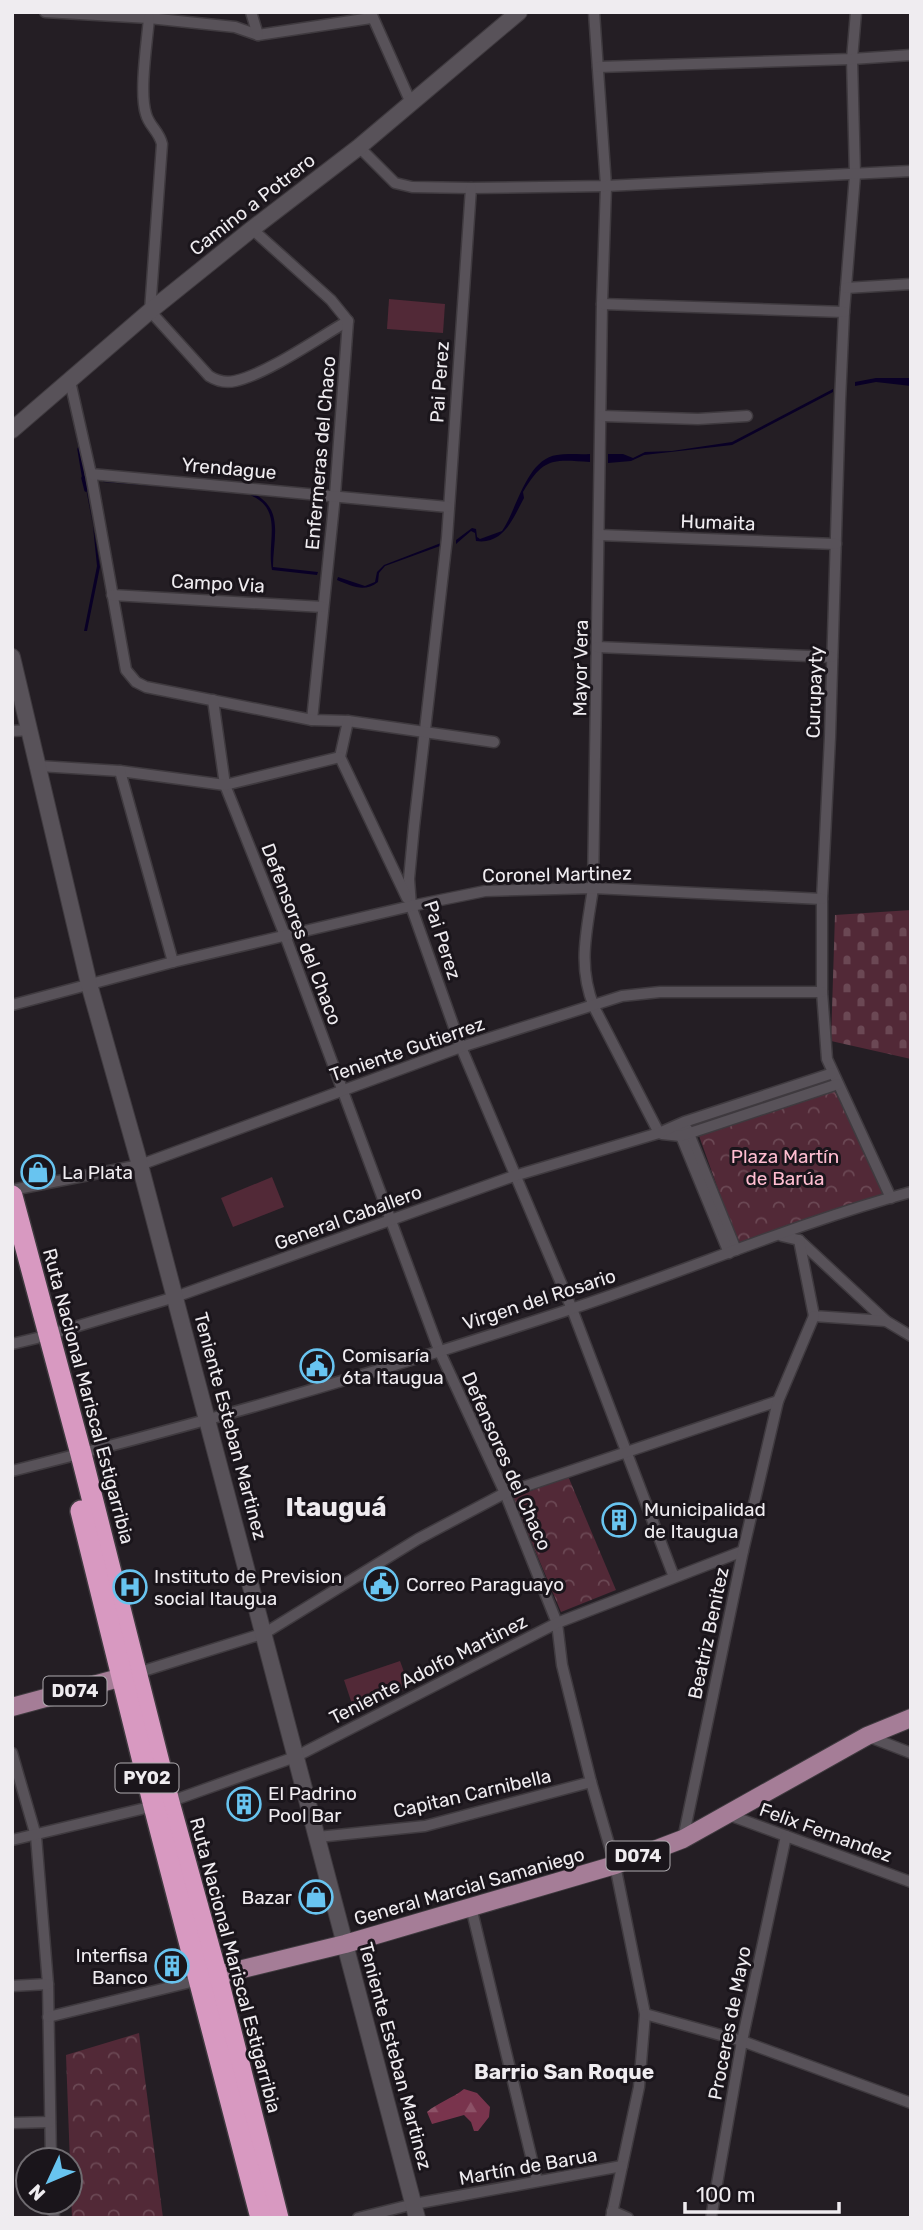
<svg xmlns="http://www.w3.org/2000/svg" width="923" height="2230" font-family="Rubik,sans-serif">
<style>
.forest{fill:url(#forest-firs)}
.cemetery{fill:url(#cemetery-stones)}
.park{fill:url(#park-crowns)}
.pitch{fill:#522937}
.water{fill:#090026}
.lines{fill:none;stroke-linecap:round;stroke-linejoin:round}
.stream{stroke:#090026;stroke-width:3.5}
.street-casing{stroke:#3f3a3f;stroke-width:13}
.secondary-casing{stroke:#3f3a3f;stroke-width:18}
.primary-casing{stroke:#3f3a3f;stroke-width:20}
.highway-casing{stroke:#3f3a3f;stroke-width:24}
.street{stroke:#585259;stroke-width:10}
.secondary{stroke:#585259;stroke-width:16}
.primary{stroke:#a57d97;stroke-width:18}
.highway{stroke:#d899c1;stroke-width:21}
.labels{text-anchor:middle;stroke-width:6;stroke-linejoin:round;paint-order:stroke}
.shield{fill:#1a151b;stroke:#afacb0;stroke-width:2}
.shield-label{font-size:18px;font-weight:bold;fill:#efecf0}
.street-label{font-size:19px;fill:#efecf0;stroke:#1a151b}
.park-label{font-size:19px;fill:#febdd0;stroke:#1a151b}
.poi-label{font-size:19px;fill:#efecf0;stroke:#1a151b;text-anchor:start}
.neighbourhood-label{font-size:21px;font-weight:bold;fill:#efecf0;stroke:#1a151b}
.district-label{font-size:26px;font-weight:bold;fill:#efecf0;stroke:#1a151b}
</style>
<defs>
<pattern id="forest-firs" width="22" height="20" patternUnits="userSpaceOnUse" patternTransform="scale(1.75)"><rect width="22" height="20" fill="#79344d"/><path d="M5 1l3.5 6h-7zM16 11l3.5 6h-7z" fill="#8c5267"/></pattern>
<pattern id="cemetery-stones" width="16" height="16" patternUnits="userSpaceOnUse" patternTransform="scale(1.75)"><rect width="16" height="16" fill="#522937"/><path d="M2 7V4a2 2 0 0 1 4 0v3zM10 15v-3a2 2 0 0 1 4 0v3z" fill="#6b4854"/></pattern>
<pattern id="park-crowns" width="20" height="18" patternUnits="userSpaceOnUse" patternTransform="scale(1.75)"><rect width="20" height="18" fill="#522937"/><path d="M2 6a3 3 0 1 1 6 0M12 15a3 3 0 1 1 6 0" fill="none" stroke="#6b4854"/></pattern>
</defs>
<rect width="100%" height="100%" fill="#241e24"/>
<path class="forest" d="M 464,2089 L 477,2093 L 490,2107 L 489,2117 L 478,2131 L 474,2131 L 471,2122 L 464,2115 L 432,2124 L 427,2112 C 437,2103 453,2098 464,2089 Z"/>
<polygon class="cemetery" points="911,910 911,1059 831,1041 835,915"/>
<g class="park">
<polygon points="834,1090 889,1196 738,1245 698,1133"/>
<polygon points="568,1476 616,1590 561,1612 513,1498"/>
<polygon points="139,2033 163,2218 72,2218 66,2055"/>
</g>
<g class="pitch">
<polygon points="389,299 445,304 443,333 387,329"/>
<polygon points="272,1177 284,1207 233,1227 221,1198"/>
<polygon points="400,1661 410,1688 353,1707 344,1680"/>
</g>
<g class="water">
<polygon points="876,378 911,378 911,386 876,382 855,386 855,382"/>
<polygon points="833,389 833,392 732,445 644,455 631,461 608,463 608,454 623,454 633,458 645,452 672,451 732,442"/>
<polygon points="71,408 73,408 100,567 87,631 84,631 97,566 93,526"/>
<path d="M 590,454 L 590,462 C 552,459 543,458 523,492 L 524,498 C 513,518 504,545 476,541 L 475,533 L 471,531 L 456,544 L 456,540 L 472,528 L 476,529 L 477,537 L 480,539 L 502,531 C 517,510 526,459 557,455 C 568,453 579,455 590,454 Z"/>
<path d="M 104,479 L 248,491 C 286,506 273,537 273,567 L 318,572 L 317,575 L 272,570 C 266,539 286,507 245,493 L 103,482 Z"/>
<path d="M 441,543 L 440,546 L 385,566 L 379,573 L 378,582 C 364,593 352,586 337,580 L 338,577 L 365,586 L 375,582 L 377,572 L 384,565 Z"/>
</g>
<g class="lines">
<g class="stream">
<polyline points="79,449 84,479"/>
<polyline points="83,478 86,490"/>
</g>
<defs>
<g id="street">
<polyline points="45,12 149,18 235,27 258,35 371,18"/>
<polyline points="251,12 258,35"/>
<path d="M 594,12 L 606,186 L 602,304 L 593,888 C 587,931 577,964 594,1007 L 659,1133"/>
<polyline points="856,12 852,59 855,175 844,312 840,401 830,737 822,899 822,992 827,1059 891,1198"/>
<polyline points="371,13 411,103"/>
<path d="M 149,18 C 147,43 139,92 146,114 C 149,126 159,131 162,144 L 150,311 L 209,376 C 217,381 226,383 235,381 C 267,374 318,338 348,321"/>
<polyline points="598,67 852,59 911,55"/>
<polyline points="359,147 395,183 412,187 471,188 606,186 911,171"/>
<polyline points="471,188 447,538 414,826 409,879 411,906 461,1047 572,1309 674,1577"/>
<polyline points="252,229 331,300 348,321 335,495 312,720"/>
<polyline points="846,288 911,284"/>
<polyline points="602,304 844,312"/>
<polyline points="70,381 91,474 126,670 136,682 146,687 312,720 348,721 494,742"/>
<polyline points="602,416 698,419 747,416"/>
<polyline points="91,474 448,507"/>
<polyline points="599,535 836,544"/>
<polyline points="112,595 323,607"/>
<polyline points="597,647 832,657"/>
<polyline points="213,700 225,785 286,938 439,1350 505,1493 557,1623 562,1665 591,1782 615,1865 645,2014 639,2087 611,2218"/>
<polyline points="348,721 340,757 407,898"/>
<polyline points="12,731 31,730"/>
<polyline points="39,766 120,771 225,785 340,757"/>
<polyline points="120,771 173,962"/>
<polyline points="12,1005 173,962 411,906 485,891 593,888 822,899"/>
<polyline points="687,1129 736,1250"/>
<polyline points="679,1131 729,1253"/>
<polyline points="662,1134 681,1136 838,1084"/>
<polyline points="12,1190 140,1165 461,1047 622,996 660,992 822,992"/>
<polyline points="782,1236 799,1240 886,1321 911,1336"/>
<polyline points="799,1240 814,1316 886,1321"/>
<polyline points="48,1335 175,1297 514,1176 659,1133 684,1122 833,1073"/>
<polyline points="12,1344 37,1338"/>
<path d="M 12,1471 C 200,1424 387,1370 571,1309 C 684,1272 796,1223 911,1192"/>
<polyline points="137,1673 265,1633 418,1539 505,1493 778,1401"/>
<polyline points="867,1736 911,1753"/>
<polyline points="12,1753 36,1836 48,1984 51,2160"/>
<polyline points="169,1802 295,1757 557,1623 743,1551"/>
<polyline points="729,1815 911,1882"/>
<polyline points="318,1837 425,1826 591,1782"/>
<polyline points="683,1839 743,1551 778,1401 814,1316"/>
<polyline points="12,1840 154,1806"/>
<polyline points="471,1907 537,2181"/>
<polyline points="12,1986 48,1984"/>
<polyline points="645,2014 742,2041 911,2103"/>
<polyline points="48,2017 199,1980"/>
<polyline points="12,2123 50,2122"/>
<polyline points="53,2202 54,2218"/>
<polyline points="612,2211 628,2218"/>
<polyline points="358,2218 414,2204 622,2166"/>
<polyline points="711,2218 742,2041 786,1836"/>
</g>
<g id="secondary">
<polyline points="12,430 150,311 252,229 359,147 519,12"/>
<polyline points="12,657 89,984 140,1165 417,2218"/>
</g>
<g id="primary">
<polyline points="12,1707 134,1674"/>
<polyline points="206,1978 345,1944 615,1865 683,1839 867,1736 911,1718"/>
</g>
<g id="highway">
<polyline points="12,1196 81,1454 169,1802 217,1976 278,2218"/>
<polyline points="81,1511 154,1806 261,2218"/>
</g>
</defs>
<use href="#street" class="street-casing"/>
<use href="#secondary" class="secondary-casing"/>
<use href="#primary" class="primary-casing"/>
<use href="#highway" class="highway-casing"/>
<use href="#street" class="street"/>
<use href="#secondary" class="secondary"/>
<use href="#primary" class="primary"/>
<use href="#highway" class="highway"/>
</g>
<defs>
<symbol id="shop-ring" viewBox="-11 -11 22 22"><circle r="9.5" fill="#1a151b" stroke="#68c4f0" stroke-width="1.5"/><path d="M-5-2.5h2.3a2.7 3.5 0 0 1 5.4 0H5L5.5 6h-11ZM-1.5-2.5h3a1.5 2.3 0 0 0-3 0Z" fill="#68c4f0"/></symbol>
<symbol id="civic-ring" viewBox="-11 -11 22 22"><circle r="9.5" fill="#1a151b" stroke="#68c4f0" stroke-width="1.5"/><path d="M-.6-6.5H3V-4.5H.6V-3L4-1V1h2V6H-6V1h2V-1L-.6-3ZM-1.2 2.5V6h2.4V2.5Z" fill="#68c4f0"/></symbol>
<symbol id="building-ring" viewBox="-11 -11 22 22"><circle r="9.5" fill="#1a151b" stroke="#68c4f0" stroke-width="1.5"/><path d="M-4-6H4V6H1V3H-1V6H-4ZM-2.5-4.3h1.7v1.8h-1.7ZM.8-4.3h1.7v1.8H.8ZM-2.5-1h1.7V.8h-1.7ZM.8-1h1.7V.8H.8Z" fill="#68c4f0"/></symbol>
<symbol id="hospital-ring" viewBox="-11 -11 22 22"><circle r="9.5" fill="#1a151b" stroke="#68c4f0" stroke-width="1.5"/><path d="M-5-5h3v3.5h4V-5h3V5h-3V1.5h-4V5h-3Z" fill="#68c4f0"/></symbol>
</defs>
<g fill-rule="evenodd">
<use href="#shop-ring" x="19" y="1153" width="38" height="38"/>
<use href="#civic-ring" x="298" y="1347" width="38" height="38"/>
<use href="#building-ring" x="600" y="1501" width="38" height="38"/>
<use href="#civic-ring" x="362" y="1565" width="38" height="38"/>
<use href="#hospital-ring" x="111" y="1568" width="38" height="38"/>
<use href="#building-ring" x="225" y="1785" width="38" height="38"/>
<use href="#shop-ring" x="297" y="1878" width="38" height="38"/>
<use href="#building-ring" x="153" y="1947" width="38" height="38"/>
</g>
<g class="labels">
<g class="shield">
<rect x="43.5" y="1676.5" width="63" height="29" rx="5"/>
<rect x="115.5" y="1763.5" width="63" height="29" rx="5"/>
<rect x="606.5" y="1841.5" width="63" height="29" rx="5"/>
</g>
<g class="shield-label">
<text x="75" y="1697">D074</text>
<text x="147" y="1784">PY02</text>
<text x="638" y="1862">D074</text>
</g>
<g class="street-label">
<text transform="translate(252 204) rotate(-38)" y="7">Camino a Potrero</text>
<text transform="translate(439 382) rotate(-86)" y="7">Pai Perez</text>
<text transform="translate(320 453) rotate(-85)" y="7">Enfermeras del Chaco</text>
<text transform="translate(229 468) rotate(5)" y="7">Yrendague</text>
<text transform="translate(718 522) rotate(2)" y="7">Humaita</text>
<text transform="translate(218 583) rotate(3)" y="7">Campo Via</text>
<text transform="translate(580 668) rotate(-89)" y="7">Mayor Vera</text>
<text transform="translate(814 692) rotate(-88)" y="7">Curupayty</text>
<text transform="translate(557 874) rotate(-1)" y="7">Coronel Martinez</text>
<text transform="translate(302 934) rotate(69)" y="7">Defensores del Chaco</text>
<text transform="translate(443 940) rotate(72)" y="7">Pai Perez</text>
<text transform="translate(407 1049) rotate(-19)" y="7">Teniente Gutierrez</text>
<text transform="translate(348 1217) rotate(-20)" y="7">General Caballero</text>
<text transform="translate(539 1299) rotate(-18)" y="7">Virgen del Rosario</text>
<text transform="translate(89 1396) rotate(75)" y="7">Ruta Nacional Mariscal Estigarribia</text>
<text transform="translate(231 1426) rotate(75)" y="7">Teniente Esteban Martinez</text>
<text transform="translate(507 1461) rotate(66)" y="7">Defensores del Chaco</text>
<text transform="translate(708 1633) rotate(-78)" y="7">Beatriz Benitez</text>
<text transform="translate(428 1669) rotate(-27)" y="7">Teniente Adolfo Martinez</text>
<text transform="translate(472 1793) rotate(-13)" y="7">Capitan Carnibella</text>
<text transform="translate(826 1832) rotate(20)" y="7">Felix Fernandez</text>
<text transform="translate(469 1886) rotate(-16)" y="7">General Marcial Samaniego</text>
<text transform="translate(236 1965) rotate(75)" y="7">Ruta Nacional Mariscal Estigarribia</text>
<text transform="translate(729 2023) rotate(-79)" y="7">Proceres de Mayo</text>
<text transform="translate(396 2056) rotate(75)" y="7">Teniente Esteban Martinez</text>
<text transform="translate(528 2166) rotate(-10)" y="7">Martín de Barua</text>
</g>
<g class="park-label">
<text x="785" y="1163">Plaza Martín<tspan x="785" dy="22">de Barúa</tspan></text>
</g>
<g class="poi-label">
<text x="62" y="1179">La Plata</text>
<text x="342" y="1362">Comisaría<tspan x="342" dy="22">6ta Itaugua</tspan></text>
<text x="644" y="1516">Municipalidad<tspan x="644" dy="22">de Itaugua</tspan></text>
<text x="154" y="1583">Instituto de Prevision<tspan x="154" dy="22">social Itaugua</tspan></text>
<text x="406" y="1591">Correo Paraguayo</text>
<text x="268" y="1800">El Padrino<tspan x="268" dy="22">Pool Bar</tspan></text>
<text x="292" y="1904" text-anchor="end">Bazar</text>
<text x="148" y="1962" text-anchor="end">Interfisa<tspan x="148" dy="22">Banco</tspan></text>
</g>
<g class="neighbourhood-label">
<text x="564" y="2079">Barrio San Roque</text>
</g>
<g class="district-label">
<text x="336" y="1516">Itauguá</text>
</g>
</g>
<rect width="923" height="2230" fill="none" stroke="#efecf0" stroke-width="28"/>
<g transform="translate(49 2181) rotate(226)"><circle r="33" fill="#1a151b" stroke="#6f6b70" stroke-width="2"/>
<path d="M0-5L12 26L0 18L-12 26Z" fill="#68c4f0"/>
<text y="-10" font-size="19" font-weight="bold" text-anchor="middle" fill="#efecf0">N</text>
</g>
<path d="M685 2202v10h154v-10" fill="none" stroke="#efecf0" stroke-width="3.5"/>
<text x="696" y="2202" font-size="21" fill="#efecf0" stroke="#1a151b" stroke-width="5" paint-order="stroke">100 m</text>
</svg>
